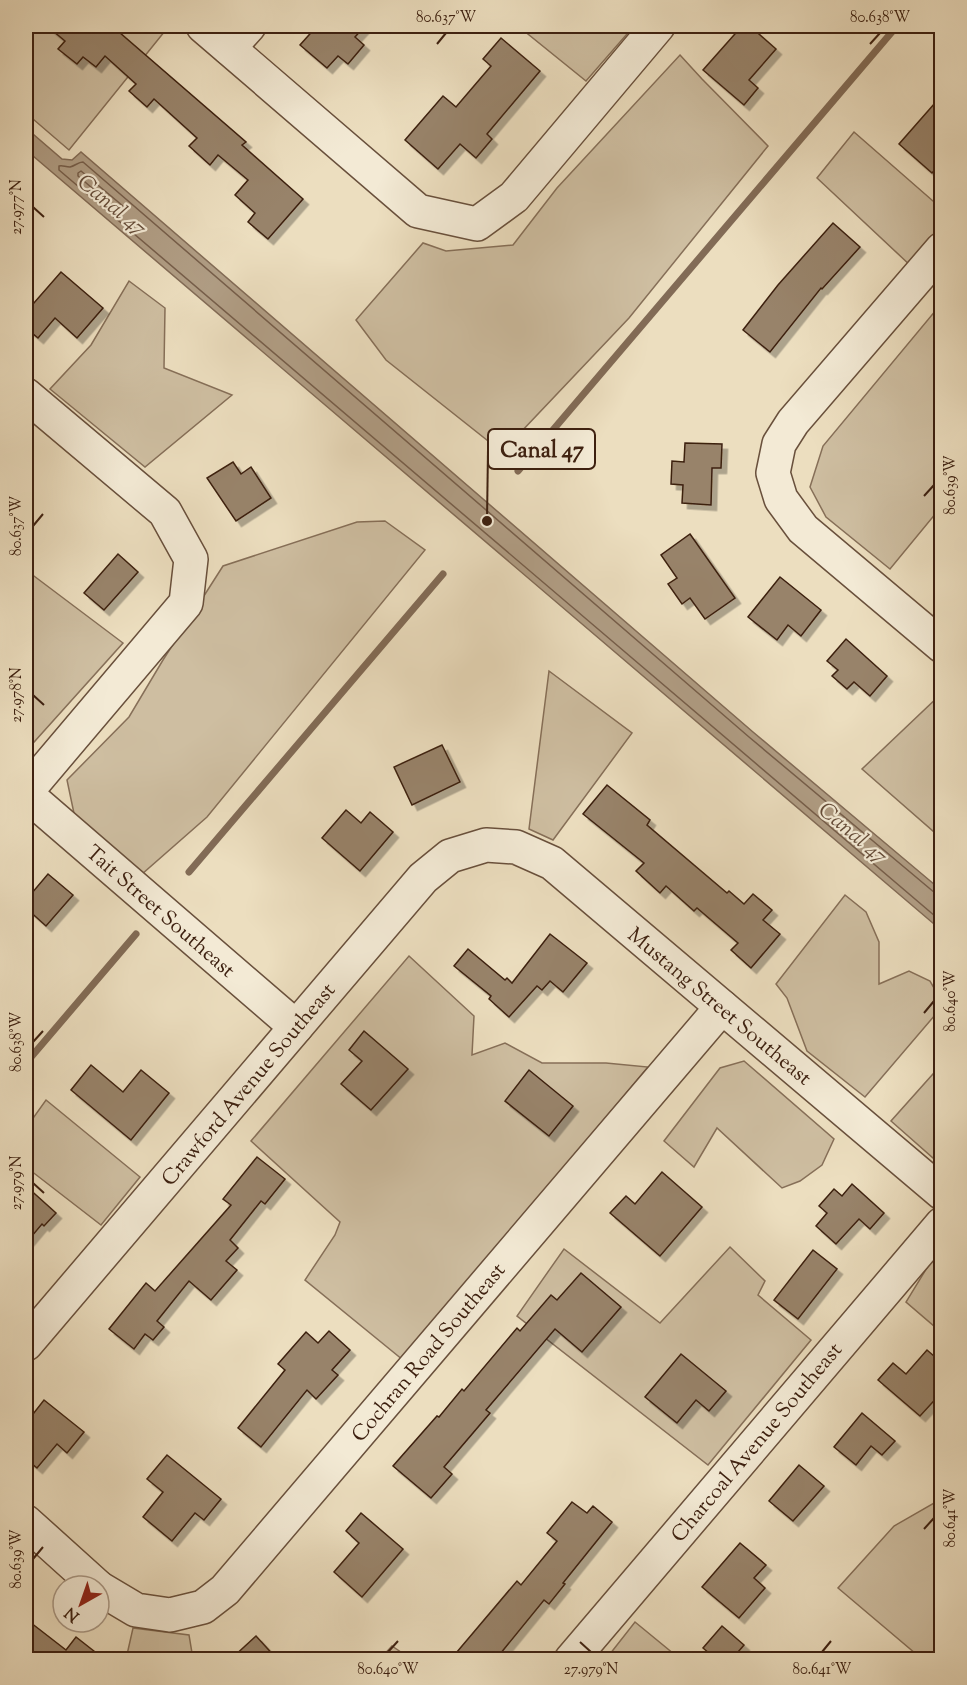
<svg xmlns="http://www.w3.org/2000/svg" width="967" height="1685" font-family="'Sorts Mill Goudy',serif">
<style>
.green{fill:#cebea1;stroke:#866f58;stroke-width:1.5}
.water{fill:#b09d84;stroke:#826b56;stroke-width:1.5}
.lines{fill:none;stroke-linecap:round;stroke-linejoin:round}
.shore{stroke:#765e4a;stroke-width:1.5}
.stream{stroke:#826b56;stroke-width:7}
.building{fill:#98836b;stroke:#3d2010;stroke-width:1.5;filter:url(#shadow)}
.minor-casing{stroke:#69503c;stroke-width:36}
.minor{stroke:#f3ead5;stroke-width:33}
.ticks{fill:none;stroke:#3d2010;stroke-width:2}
.labels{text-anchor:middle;stroke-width:4.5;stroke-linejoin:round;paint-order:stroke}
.street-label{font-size:21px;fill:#3d2010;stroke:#f3ead5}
.water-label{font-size:22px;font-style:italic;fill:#654c39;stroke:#f3ead5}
.leader{fill:none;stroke:#3d2010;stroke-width:2}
.callout-dot{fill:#3d2010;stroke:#f3ead5;stroke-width:2}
.callout{fill:#f3ead5;stroke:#3d2010;stroke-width:2}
.callout-label{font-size:22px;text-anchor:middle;font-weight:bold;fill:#3d2010}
.neatline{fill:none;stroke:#3d2010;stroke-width:2}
.ticks-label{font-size:15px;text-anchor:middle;fill:#3d2010}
</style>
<defs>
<filter id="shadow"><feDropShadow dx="5.5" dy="5.5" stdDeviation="0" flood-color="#0004"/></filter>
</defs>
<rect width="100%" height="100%" fill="#ecdebf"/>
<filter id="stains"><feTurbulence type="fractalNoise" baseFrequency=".00333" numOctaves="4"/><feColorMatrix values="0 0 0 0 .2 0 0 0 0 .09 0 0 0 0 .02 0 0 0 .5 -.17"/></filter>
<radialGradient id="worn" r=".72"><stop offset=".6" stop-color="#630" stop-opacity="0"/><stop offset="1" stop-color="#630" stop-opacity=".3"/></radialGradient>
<g class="green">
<polygon points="26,26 169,26 69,150 26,113"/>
<polygon points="518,26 634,26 586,81"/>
<polygon points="680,55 702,79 768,146 629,318 502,452 386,360 356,320 423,243 446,251 513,245 557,188"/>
<polygon points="854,132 941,208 941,234 912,267 817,178"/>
<polygon points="129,281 165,308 164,368 232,395 145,467 50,389 91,345"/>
<polygon points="941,304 941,507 890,569 826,517 810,487 823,446"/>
<polygon points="385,521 425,550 207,817 142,874 76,823 67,780 129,717 163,660 223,566 357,522"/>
<polygon points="26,570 123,643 26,751"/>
<polygon points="549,671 632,733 553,840 529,829"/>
<polygon points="941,694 941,838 862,769"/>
<polygon points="845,895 866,912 879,942 879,984 909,971 930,981 941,1000 941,1008 865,1097 807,1051 787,998 776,984"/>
<polygon points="409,956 474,1016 472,1055 505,1043 542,1063 606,1063 648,1067 403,1360 305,1280 335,1235 340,1222 251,1141"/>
<polygon points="744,1061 834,1139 822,1165 800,1181 782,1188 717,1128 694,1167 664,1141 720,1068"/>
<polygon points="941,1065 941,1165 891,1121"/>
<polygon points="46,1100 140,1177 101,1225 26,1167 26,1128"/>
<polygon points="730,1247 765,1281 758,1295 811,1340 708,1465 517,1316 564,1249 660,1323"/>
<polygon points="941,1252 941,1332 906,1302 936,1253"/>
<polygon points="941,1499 941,1659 922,1659 838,1588 894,1526"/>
<polygon points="635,1622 680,1659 606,1659"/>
<polygon points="133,1628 189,1635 193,1659 126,1659"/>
<polygon points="392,1646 411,1659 380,1659"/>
</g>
<polygon class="water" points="26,128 62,159 72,160 81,152 753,732 941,890 941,930 26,150"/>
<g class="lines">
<g class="shore">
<polygon points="81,171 123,206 123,211 119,211 78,176 78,173"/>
<path d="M 942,894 L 935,893 L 749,737 L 83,162 C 78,162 75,166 70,167 C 65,167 63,165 59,166 L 59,170 L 942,922"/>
</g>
<g class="stream">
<polyline points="518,471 897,26"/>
<polyline points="189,872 443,574"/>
<polyline points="26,1063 136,934"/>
</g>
</g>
<g class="building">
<polygon points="47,26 112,26 246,142 242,145 303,199 268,239 248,222 255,213 235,195 248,180 218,155 210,165 189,146 197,138 154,99 147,107 129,91 136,84 105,56 96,67 83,57 77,64 58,49 65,41"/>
<polygon points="317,26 365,26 355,37 364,45 348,64 338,56 327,68 300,45"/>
<polygon points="742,26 750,26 776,49 749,80 758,88 744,105 703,70"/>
<polygon points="501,38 540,71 487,134 492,139 476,158 460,144 438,169 405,140 443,96 456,107 491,66 483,59"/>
<polygon points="942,95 942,162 932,173 899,144"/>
<polygon points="833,223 860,247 822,289 821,288 770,352 743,330 778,285"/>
<polygon points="61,272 103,308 77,338 55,318 38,338 26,328 26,312"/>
<polygon points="685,443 722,444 721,468 712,468 711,505 682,503 683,485 671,484 672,461 684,462"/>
<polygon points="233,462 241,474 251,467 271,498 236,521 207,478"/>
<polygon points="690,534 735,598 705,619 690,598 682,604 668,584 677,578 661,555"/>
<polygon points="118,554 138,572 104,610 84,593"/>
<polygon points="780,577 821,610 801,636 788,625 777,640 748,617"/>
<polygon points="846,639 887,676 870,696 854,682 847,689 832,676 838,670 827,661"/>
<polygon points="442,745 460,782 412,805 394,767"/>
<polygon points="607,785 650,820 647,825 727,893 729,891 744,904 753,894 772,910 763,920 780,934 751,968 731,950 738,943 697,908 694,911 666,886 660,893 636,871 644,863 583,814"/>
<polygon points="346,810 361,823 370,812 393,832 360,871 322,838"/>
<polygon points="48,874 73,895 46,926 26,908 26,900"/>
<polygon points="550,934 587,963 563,992 550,981 542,990 537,986 509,1017 489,999 491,996 454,966 468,949 505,980 507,978 512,983"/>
<polygon points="364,1031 408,1069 371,1110 341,1084 362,1061 349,1050"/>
<polygon points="91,1065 123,1092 141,1070 169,1093 131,1140 71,1090"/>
<polygon points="529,1070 573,1106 549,1136 505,1101"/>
<polygon points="257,1157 285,1179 265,1204 261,1201 230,1240 238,1248 226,1261 237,1270 211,1300 189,1281 157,1321 164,1327 153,1340 145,1334 134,1349 109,1329 146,1283 155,1291 231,1205 223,1199"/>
<polygon points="662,1172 702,1207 660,1256 610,1213 626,1196 635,1204"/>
<polygon points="852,1184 884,1213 870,1229 859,1219 836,1244 816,1226 827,1213 819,1206 834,1189 842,1196"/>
<polygon points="26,1186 56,1213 44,1226 42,1224 26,1243"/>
<polygon points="813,1250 837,1269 798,1319 774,1300"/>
<polygon points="581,1273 621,1307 582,1352 555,1329 486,1410 490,1413 444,1467 452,1474 431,1498 393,1466 437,1416 439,1417 462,1389 464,1391 517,1328 520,1331 551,1295 557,1300"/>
<polygon points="329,1331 350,1350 332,1370 338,1375 316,1399 307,1390 261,1447 238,1428 285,1370 278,1364 306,1332 318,1343"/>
<polygon points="927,1350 942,1363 942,1392 920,1416 878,1380 893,1363 906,1374"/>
<polygon points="681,1354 726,1391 709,1411 696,1400 677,1423 645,1397"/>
<polygon points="44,1400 84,1432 67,1453 57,1444 37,1468 26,1459 26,1423"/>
<polygon points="862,1413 895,1441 882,1455 871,1446 856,1465 834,1447"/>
<polygon points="167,1455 221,1499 204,1520 195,1513 172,1541 143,1517 163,1492 147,1479"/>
<polygon points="799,1465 824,1486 793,1521 769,1501"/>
<polygon points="572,1502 587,1513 593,1506 612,1522 563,1583 565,1584 549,1604 544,1600 496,1659 451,1659 517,1581 521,1585 557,1541 547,1533"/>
<polygon points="361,1513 403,1549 362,1597 334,1572 359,1543 346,1531"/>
<polygon points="740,1543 766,1565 754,1578 765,1588 739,1618 702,1587"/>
<polygon points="26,1619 66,1650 76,1637 104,1659 26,1659"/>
<polygon points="722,1626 744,1645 732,1659 716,1659 703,1648"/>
<polygon points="256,1636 277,1659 231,1659"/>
</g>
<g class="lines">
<defs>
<g id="minor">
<polyline points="203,26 418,211 477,224 514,197 658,26"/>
<polyline points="229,48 249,26"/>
<polyline points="942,249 793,422 779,444 773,473 781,499 803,529 942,646"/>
<polyline points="26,395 165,512 191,559 186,603 26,792"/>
<polyline points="26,794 296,1027"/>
<polyline points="26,1344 423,878 450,856 486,845 516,847 552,863 942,1193"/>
<polyline points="26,1522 97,1586"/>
<polyline points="99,1588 136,1610 170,1615 203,1607 225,1590 722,1007"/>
<polyline points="571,1660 942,1224"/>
</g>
</defs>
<use href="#minor" class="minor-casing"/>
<use href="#minor" class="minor"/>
</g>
<path class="ticks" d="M 437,44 L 446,33M 870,44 L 880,33M 33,207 L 44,217M 924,496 L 934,485M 33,526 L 43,514M 33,695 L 44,705M 924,1013 L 934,1001M 33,1042 L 43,1031M 33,1183 L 44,1193M 924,1529 L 934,1518M 33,1559 L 43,1547M 580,1642 L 591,1652M 388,1652 L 398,1641M 822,1652 L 831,1641"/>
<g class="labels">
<g class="street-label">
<text transform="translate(161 911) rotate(41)" y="7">Tait Street Southeast</text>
<text transform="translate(720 1006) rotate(40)" y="7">Mustang Street Southeast</text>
<text transform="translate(248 1084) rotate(-50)" y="7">Crawford Avenue Southeast</text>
<text transform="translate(428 1352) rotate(-50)" y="7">Cochran Road Southeast</text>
<text transform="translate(756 1442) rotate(-50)" y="7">Charcoal Avenue Southeast</text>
</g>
<g class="water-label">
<text transform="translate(113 204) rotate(40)" y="8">Canal 47</text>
<text transform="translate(854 832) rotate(40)" y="8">Canal 47</text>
</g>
</g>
<path class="leader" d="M487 521L488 449"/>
<circle class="callout-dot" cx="487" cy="521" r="6"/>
<rect class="callout" x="488" y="429" width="107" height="40" rx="6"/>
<g class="callout-label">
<text x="542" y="457">Canal 47</text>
</g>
<rect width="967" height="1685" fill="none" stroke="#ecdebf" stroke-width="66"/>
<g transform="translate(81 1604) rotate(220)"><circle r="28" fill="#f3ead5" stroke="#aa9986" stroke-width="1.5"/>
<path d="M0-4.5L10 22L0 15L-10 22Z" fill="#8f2418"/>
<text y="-9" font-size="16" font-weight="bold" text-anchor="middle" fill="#3d2010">N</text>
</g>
<rect x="33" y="33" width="901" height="1619" class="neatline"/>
<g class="ticks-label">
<text x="446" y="22">80.637°W</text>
<text x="880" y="22">80.638°W</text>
<text transform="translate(16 207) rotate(-90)" y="5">27.977°N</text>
<text transform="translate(950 485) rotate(-90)" y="5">80.639°W</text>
<text transform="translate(16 526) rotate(-90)" y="5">80.637°W</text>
<text transform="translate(16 695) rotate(-90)" y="5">27.978°N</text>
<text transform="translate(950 1001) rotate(-90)" y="5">80.640°W</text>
<text transform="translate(16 1042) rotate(-90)" y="5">80.638°W</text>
<text transform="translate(16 1183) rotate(-90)" y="5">27.979°N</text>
<text transform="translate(950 1518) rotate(-90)" y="5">80.641°W</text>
<text transform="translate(16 1559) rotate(-90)" y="5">80.639°W</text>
<text x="388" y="1674">80.640°W</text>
<text x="591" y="1674">27.979°N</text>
<text x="822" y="1674">80.641°W</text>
</g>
<rect width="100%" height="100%" filter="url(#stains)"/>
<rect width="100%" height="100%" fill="url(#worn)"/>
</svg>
